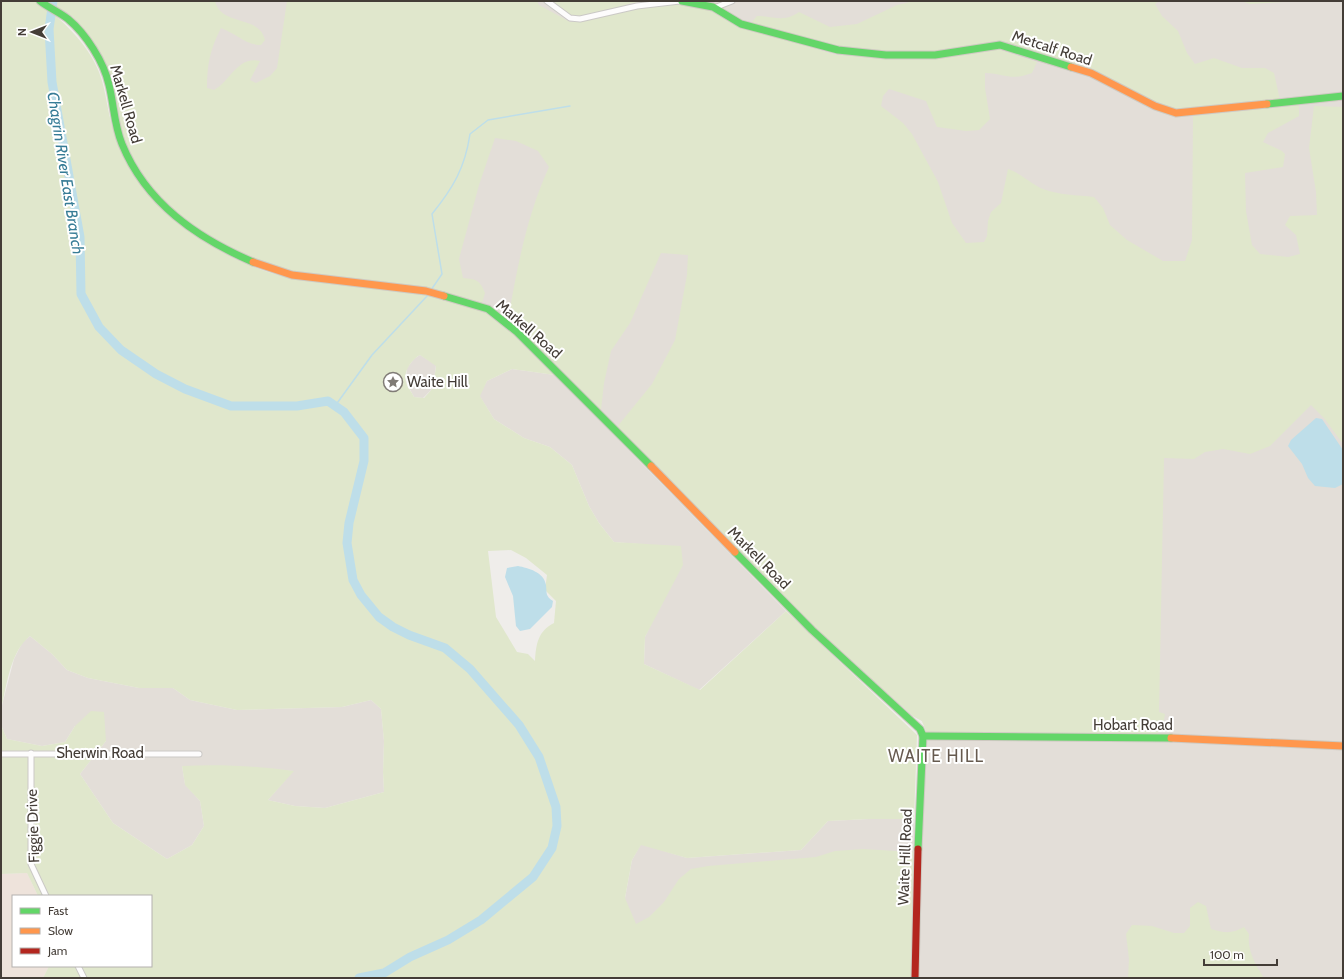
<svg xmlns="http://www.w3.org/2000/svg" width="1344" height="979" font-family="Cabin,sans-serif">
<style>
.residential{fill:#e3ded8}
.commercial{fill:#eee3db}
.green{fill:#e0e7cc;fill-rule:evenodd}
.water{fill:#bedee9}
.lines{fill:none;stroke-linecap:round;stroke-linejoin:round}
.stream{stroke:#bedee9;stroke-width:1.5}
.river{stroke:#bedee9;stroke-width:9}
.street-casing{stroke:#cbc9c6;stroke-width:7}
.fast-casing{stroke:#cec9c1;stroke-width:9}
.slow-casing{stroke:#cec9c1;stroke-width:9}
.jam-casing{stroke:#cec9c1;stroke-width:9}
.street{stroke:#fdfcfc;stroke-width:5}
.fast{stroke:#63d668;stroke-width:7}
.slow{stroke:#ff974d;stroke-width:7}
.jam{stroke:#b3261e;stroke-width:7}
.labels{text-anchor:middle;stroke-width:4;stroke-linejoin:round;paint-order:stroke}
.street-label{font-size:15px;fill:#443d37;stroke:#fff}
.poi-label{font-size:15px;fill:#443d37;stroke:#fff;text-anchor:start}
.water-label{font-size:16px;font-style:italic;fill:#377c96;stroke:#fff}
.quarter-label{font-size:17px;letter-spacing:1px;fill:#665a4f;stroke:#fff}
</style>
<rect width="100%" height="100%" fill="#efedea"/>
<g class="residential">
<polygon points="48,1 1343,1 1343,744 1286,739 927,733 922,721 913,716 798,613 601,410 508,320 489,305 425,287 293,271 261,263 196,229 165,204 113,91 106,63 73,17"/>
<polygon points="420,355 436,365 433,388 423,398 414,397 406,382 407,368 414,359"/>
<polygon points="512,369 555,375 786,611 699,690 644,664 645,637 653,620 638,544 614,542 599,523 589,506 572,465 550,447 524,438 494,419 479,395 487,381"/>
<polygon points="30,636 52,654 67,670 88,678 139,688 173,688 190,700 237,710 342,707 371,700 381,709 384,741 383,772 384,792 325,808 295,806 268,800 293,771 182,766 185,784 200,801 204,826 192,845 167,859 113,823 80,774 106,741 75,726 65,742 42,746 7,739 1,725 1,709 14,659 22,643"/>
<polygon points="925,740 1159,741 1343,749 1343,978 918,978"/>
<polygon points="869,819 914,819 912,978 555,978 625,898 632,860 641,844 687,858 801,850 828,821"/>
</g>
<polygon class="commercial" points="27,873 38,896 13,896 13,966 49,966 43,978 1,978 1,874"/>
<g class="green">
<path d="M 1,1 L 39,1 C 63,22 87,42 99,72 C 107,92 107,115 115,134 C 125,158 138,182 155,202 C 161,209 169,214 176,220 C 212,249 246,268 291,278 L 425,293 L 487,312 L 516,335 L 555,375 L 512,369 L 487,381 L 480,396 L 494,419 L 524,438 L 550,447 L 572,465 L 589,506 L 599,523 L 614,542 L 681,546 L 683,565 L 645,637 L 644,664 L 700,690 L 786,611 L 917,735 L 914,819 L 869,819 L 828,821 L 801,850 L 687,858 L 641,845 L 632,860 L 625,898 L 636,924 L 649,917 L 664,902 L 679,879 L 691,869 L 708,866 L 816,857 L 835,851 L 863,849 L 913,852 L 912,978 L 43,978 L 49,966 L 151,966 L 151,896 L 38,896 L 27,873 L 1,874 L 1,725 L 7,739 L 42,746 L 65,742 L 75,726 L 91,711 L 104,712 L 106,741 L 80,774 L 113,823 L 167,859 L 192,845 L 204,826 L 200,801 L 185,785 L 182,766 C 220,764 256,766 294,771 L 268,800 L 295,806 L 325,808 L 384,792 L 383,772 L 384,741 L 381,709 L 371,700 L 342,707 L 237,710 L 190,700 L 173,688 L 139,688 L 88,678 L 67,670 L 52,654 L 30,636 C 10,652 7,685 1,709 ZM 420,355 L 436,366 L 433,388 L 424,398 L 414,397 C 412,392 407,387 406,382 C 403,372 411,360 420,355 ZM 511,550 L 526,558 L 547,575 L 545,590 L 556,601 L 554,623 C 538,631 536,644 535,661 L 528,654 L 517,652 L 496,617 L 488,551 Z"/>
<path d="M 48,1 L 215,1 C 221,27 259,14 265,40 L 261,45 C 246,45 235,33 221,28 C 210,49 207,65 207,88 L 214,90 C 230,82 237,56 260,61 L 250,80 L 256,83 L 270,76 L 277,68 L 287,1 L 537,1 L 539,5 L 570,22 L 581,22 L 637,8 L 681,3 L 713,10 L 778,36 L 835,55 L 912,58 L 998,49 L 1037,62 L 1032,73 C 1010,81 1007,74 985,73 L 985,88 L 990,119 L 979,130 L 966,131 L 937,127 L 926,101 L 889,89 L 883,96 L 881,106 L 903,123 L 912,134 L 938,182 L 952,223 L 966,243 L 984,242 L 987,236 L 988,221 L 991,212 L 1001,203 L 1008,169 C 1021,173 1031,184 1043,189 C 1059,195 1077,195 1094,197 L 1103,208 L 1110,225 L 1127,240 L 1163,261 L 1185,261 L 1192,240 L 1193,116 L 1299,105 L 1299,116 L 1268,133 L 1263,142 L 1282,151 L 1285,154 L 1283,167 L 1245,173 L 1246,211 L 1252,245 L 1260,254 L 1288,257 L 1300,254 L 1296,235 L 1285,225 L 1290,216 L 1317,215 L 1316,192 L 1309,148 L 1314,106 L 1343,107 L 1343,444 L 1324,418 L 1311,405 L 1270,446 L 1250,454 L 1223,449 L 1205,452 L 1194,459 L 1164,458 L 1159,712 L 1165,714 C 1163,724 1164,731 1154,735 L 927,733 L 922,721 L 913,716 L 798,613 L 617,427 L 652,384 L 675,340 L 687,275 L 688,255 L 661,253 L 630,323 L 611,351 L 604,383 L 601,410 L 508,320 C 517,268 527,215 549,167 L 538,151 L 516,141 L 495,138 L 479,185 L 459,259 L 463,278 C 476,279 480,280 485,293 L 482,303 L 425,287 L 293,271 L 261,263 L 196,229 L 165,204 L 147,182 L 128,149 L 115,114 L 113,91 L 106,63 L 73,17 Z"/>
<path d="M 552,1 L 661,1 C 652,2 641,1 633,3 C 616,7 588,21 572,16 C 564,13 558,6 552,1 Z"/>
<path d="M 914,1 L 1159,1 L 1155,4 L 1162,16 L 1178,31 L 1187,53 L 1195,64 L 1214,58 L 1242,68 L 1265,68 L 1274,73 L 1280,100 L 1176,110 L 1157,104 L 1091,69 L 1003,42 L 934,52 L 884,52 L 826,44 L 751,23 L 757,16 C 775,16 783,23 799,12 L 830,27 L 857,24 L 897,5 Z"/>
<polygon points="1241,1 1301,1 1250,4"/>
<path d="M 1198,902 L 1206,906 L 1211,929 C 1224,933 1232,934 1244,927 L 1249,934 C 1247,950 1255,964 1264,978 L 1128,978 L 1129,959 L 1126,934 L 1132,925 L 1152,926 L 1174,933 L 1184,933 L 1190,926 L 1190,908 Z"/>
</g>
<g class="water">
<polygon points="1316,418 1322,419 1343,450 1343,484 1335,488 1315,486 1308,478 1302,464 1288,446 1291,440"/>
<path d="M 518,566 C 528,568 544,572 546,585 C 547,593 545,596 553,601 L 552,607 L 530,629 L 520,631 L 516,626 L 513,596 L 505,577 L 507,568 Z"/>
</g>
<g class="lines">
<g class="stream">
<path d="M 431,290 L 442,274 L 432,214 C 453,188 465,168 470,134 L 488,120 L 570,106"/>
<polyline points="335,406 372,355 428,295"/>
</g>
<polyline class="river" points="53,1 49,29 52,82 80,237 81,294 99,327 121,350 156,374 185,389 231,406 297,406 328,401 344,412 364,438 364,461 349,523 347,543 353,580 361,595 379,617 393,627 409,635 445,648 470,669 519,725 539,757 556,807 557,826 552,848 533,877 481,920 448,940 410,957 384,973 359,978"/>
<defs>
<g id="street">
<polyline points="547,1 570,18 580,19 637,6 680,1"/>
<polyline points="714,8 732,1"/>
<polyline points="31,753 31,864 46,896"/>
<polyline points="1,754 199,754"/>
<polyline points="78,966 84,978"/>
</g>
<g id="fast">
<path d="M 40,1 C 49,8 59,12 68,19 C 86,34 104,62 109,85 C 114,105 114,125 122,144 C 146,203 197,238 253,262"/>
<polyline points="682,1 713,7 741,24 838,50 886,55 935,55 1000,45 1071,67"/>
<polyline points="1267,104 1343,96"/>
<polyline points="444,296 488,309 517,332 651,466"/>
<polyline points="735,552 812,630 920,729 923,736 918,849"/>
<polyline points="923,736 1171,738"/>
</g>
<g id="slow">
<polyline points="1071,67 1091,73 1155,106 1176,113 1267,104"/>
<polyline points="253,262 292,275 426,291 444,296"/>
<polyline points="651,466 735,552"/>
<polyline points="1171,738 1343,746"/>
</g>
<polyline id="jam" points="915,978 918,849"/>
</defs>
<use href="#street" class="street-casing"/>
<use href="#fast" class="fast-casing"/>
<use href="#slow" class="slow-casing"/>
<use href="#jam" class="jam-casing"/>
<use href="#street" class="street"/>
<use href="#fast" class="fast"/>
<use href="#slow" class="slow"/>
<use href="#jam" class="jam"/>
</g>
<defs>
<symbol id="sight-ring" viewBox="-11 -11 22 22"><circle r="9.5" fill="#fff" stroke="#807b76" stroke-width="1.5"/><path d="M0-6L1.8-2.2L6-1.7L2.9 1.2L3.7 5.4L0 3.3L-3.7 5.4L-2.9 1.2L-6-1.7L-1.8-2.2Z" fill="#807b76"/></symbol>
</defs>
<g fill-rule="evenodd">
<use href="#sight-ring" x="382" y="371" width="22" height="22"/>
</g>
<g class="labels">
<g class="street-label">
<text transform="translate(1052 48) rotate(18)" y="5">Metcalf Road</text>
<text transform="translate(126 104) rotate(74)" y="5">Markell Road</text>
<text transform="translate(529 329) rotate(41)" y="5">Markell Road</text>
<text transform="translate(759 558) rotate(45)" y="5">Markell Road</text>
<text x="1133" y="730">Hobart Road</text>
<text x="100" y="758">Sherwin Road</text>
<text transform="translate(33 826) rotate(-92)" y="5">Figgie Drive</text>
<text transform="translate(905 857) rotate(-88)" y="5">Waite Hill Road</text>
</g>
<g class="poi-label">
<text x="407" y="387">Waite Hill</text>
</g>
<g class="water-label">
<text transform="translate(66 173) rotate(81)" y="6">Chagrin River East Branch</text>
</g>
<g class="quarter-label">
<text x="936" y="762">WAITE HILL</text>
</g>
</g>
<rect width="1344" height="979" fill="none" stroke="#443d37" stroke-width="4"/>
<rect x="12" y="895" width="140" height="72" fill="#ffffff" stroke="#b4b1af"/>
<rect x="20" y="908" width="20" height="6" fill="#63d668" stroke="#b4b1af"/>
<text x="48" y="915" font-size="12" fill="#443d37">Fast</text>
<rect x="20" y="928" width="20" height="6" fill="#ff974d" stroke="#b4b1af"/>
<text x="48" y="935" font-size="12" fill="#443d37">Slow</text>
<rect x="20" y="948" width="20" height="6" fill="#b3261e" stroke="#b4b1af"/>
<text x="48" y="955" font-size="12" fill="#443d37">Jam</text>
<g transform="translate(32 32) rotate(270)" stroke="#ffffff" stroke-width="3" paint-order="stroke">
<path d="M0-3L7 15L0 10L-7 15Z" fill="#443d37"/>
<text y="-6" font-size="11" font-weight="bold" text-anchor="middle" fill="#443d37">N</text>
</g>
<path d="M1204 959v6h73v-6" fill="none" stroke="#443d37" stroke-width="2"/>
<text x="1210" y="959" font-size="12" fill="#443d37" stroke="#ffffff" stroke-width="3" paint-order="stroke">100 m</text>
</svg>
